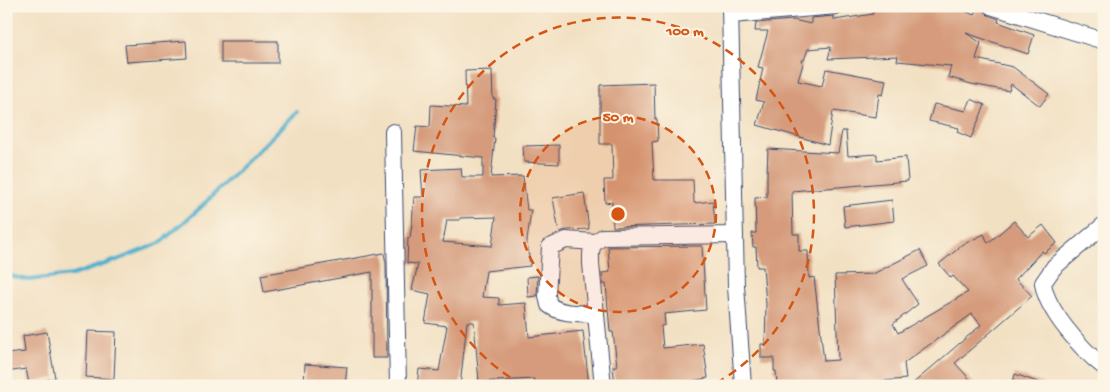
<svg xmlns="http://www.w3.org/2000/svg" width="1110" height="392" font-family="'Gochi Hand',sans-serif">
<style>
.lines{fill:none;stroke-linecap:round;stroke-linejoin:round}
.stream{stroke:#4eb0cd;stroke-width:4}
.building{fill:#d59b7c;fill-rule:evenodd}
.minor-casing{stroke:#3b4a6d;stroke-width:18}
.minor{stroke:#fff;stroke-width:16}
.ring{fill:none;stroke:#d45514;stroke-width:2.5;stroke-dasharray:9 6}
.centre{fill:#d45514;stroke:#fcf5e5;stroke-width:2.5}
.ring-label{font-size:15px;text-anchor:middle;font-weight:bold;fill:#d45514;stroke:#fcf5e5;stroke-width:4;stroke-linejoin:round;paint-order:stroke}
</style>
<rect width="100%" height="100%" fill="#fcf5e5"/>
<filter id="ink" filterUnits="userSpaceOnUse"><feTurbulence type="fractalNoise" baseFrequency=".02" numOctaves="2"/><feDisplacementMap in="SourceGraphic" scale="10" xChannelSelector="R" yChannelSelector="G"/><feConvolveMatrix kernelMatrix="1 2 1 2 8 2 1 2 1" color-interpolation-filters="sRGB"/></filter>
<filter id="wash" filterUnits="userSpaceOnUse"><feTurbulence type="fractalNoise" baseFrequency=".0096" numOctaves="4" result="noise"/><feDisplacementMap in="SourceGraphic" scale="20" xChannelSelector="R" yChannelSelector="G"/><feGaussianBlur stdDeviation="1.12" result="paint"/><feColorMatrix in="noise" values="0 0 0 0 0 0 0 0 0 0 0 0 0 0 0 0 0 1.4 0 .05"/><feComposite in="paint" operator="in"/></filter>
<g filter="url(#wash)">
<rect width="100%" height="100%" fill="#f2e0c2"/>
<g class="lines">
<polyline class="stream" points="6,275 29,280 72,275 117,260 160,243 199,209 297,112"/>
</g>
<g id="blocks">
<g class="building">
<polygon points="872,6 954,6 974,15 977,7 982,9 988,15 999,19 998,22 1034,35 1028,54 966,33 981,43 976,59 1013,67 1049,94 1040,106 1011,84 1009,91 971,84 948,77 951,66 897,61 898,56 828,59 831,47 808,49 804,60 802,60 803,64 798,81 822,86 826,69 886,80 883,95 879,94 876,117 833,111 828,145 757,125 764,102 756,100 763,68 758,67 768,31 755,31 756,23 793,20 811,24 811,18 834,16 834,20 873,14"/>
<polygon points="186,41 187,58 127,62 125,45"/>
<rect x="221" y="41" width="57" height="22"/>
<path d="M 492,70 L 493,99 L 496,99 L 493,138 L 495,138 L 491,177 L 523,176 L 527,210 L 531,210 L 527,241 L 530,266 L 486,271 L 482,297 L 499,298 L 499,305 L 526,303 L 529,337 L 583,331 L 589,386 L 564,386 L 564,384 L 535,386 L 534,379 L 479,382 L 474,322 L 467,322 L 460,386 L 417,386 L 419,369 L 439,371 L 447,326 L 425,323 L 430,294 L 412,290 L 418,264 L 407,263 L 408,238 L 410,238 L 412,223 L 414,197 L 423,197 L 421,170 L 461,168 L 462,177 L 483,177 L 483,158 L 414,151 L 417,126 L 430,127 L 431,105 L 466,107 L 465,71 ZM 496,217 L 492,246 L 443,242 L 447,220 L 460,220 L 460,218 Z"/>
<polygon points="654,83 655,119 657,119 658,141 652,142 654,180 693,180 694,203 713,201 715,224 613,227 612,202 605,203 604,180 613,180 612,144 600,144 600,85"/>
<polygon points="971,99 985,105 971,138 957,132 959,128 929,121 934,104 966,111"/>
<polygon points="842,131 846,131 848,156 877,154 877,160 906,157 908,181 792,191 793,234 799,234 799,251 808,251 809,278 814,277 824,361 838,360 835,275 873,274 920,250 928,266 902,279 918,304 893,324 898,333 968,292 953,276 951,278 939,264 959,248 958,247 984,234 988,243 1014,221 1028,237 1043,225 1057,243 1044,253 1042,251 1016,279 1032,296 955,363 976,386 910,386 981,325 972,314 904,363 906,379 860,383 860,386 777,386 776,371 774,371 774,358 761,358 761,344 765,344 766,304 763,267 757,267 756,247 753,247 752,233 756,233 755,198 767,197 767,173 768,149 838,153"/>
<polygon points="559,145 559,164 524,162 523,146"/>
<polygon points="584,193 589,229 566,230 559,232 553,198"/>
<polygon points="892,200 894,221 845,227 843,206"/>
<polygon points="702,246 706,310 664,314 665,325 661,326 663,348 703,344 708,378 692,381 693,384 675,386 615,386 613,366 617,366 613,332 610,332 606,284 603,284 602,273 610,272 608,247"/>
<polygon points="384,253 386,263 387,358 372,358 372,272 264,292 261,275"/>
<polygon points="538,276 537,296 528,297 527,277"/>
<polygon points="88,331 116,332 114,379 86,377"/>
<polygon points="47,332 55,378 29,383 26,369 6,372 6,354 25,352 23,336"/>
<polygon points="305,364 347,367 345,386 304,385"/>
<polygon points="1015,374 1043,384 1043,386 1012,386"/>
</g>
</g>
</g>
<g filter="url(#ink)">
<use href="#blocks" fill-opacity="0" stroke="#3b4a6d" stroke-width="1"/>
<g class="lines">
<defs>
<g id="minor">
<polyline points="730,6 736,286 743,386"/>
<polyline points="991,6 1104,41"/>
<polyline points="731,15 836,6"/>
<polyline points="393,132 398,386"/>
<path d="M 1104,225 L 1054,267 L 1043,283 C 1046,310 1082,350 1104,367"/>
<path d="M 594,242 L 566,240 L 550,247 L 547,296 L 549,305 C 562,315 581,313 596,314"/>
<path d="M 603,386 L 591,264 C 591,250 589,245 603,237 L 735,235"/>
</g>
</defs>
<use href="#minor" class="minor-casing"/>
<use href="#minor" class="minor"/>
</g>
</g>
<circle cx="618" cy="214" r="98" fill="#d45514" fill-opacity=".12"/>
<g class="ring">
<circle cx="618" cy="214" r="98"/>
<path d="M523 385A196 196 0 1 1 713 385"/>
</g>
<circle cx="618" cy="214" r="8" class="centre"/>
<g class="ring-label">
<text x="685" y="35">100 m</text>
<text x="618" y="121">50 m</text>
</g>
<rect width="1110" height="392" fill="none" stroke="#fcf5e5" stroke-width="25"/>
</svg>
